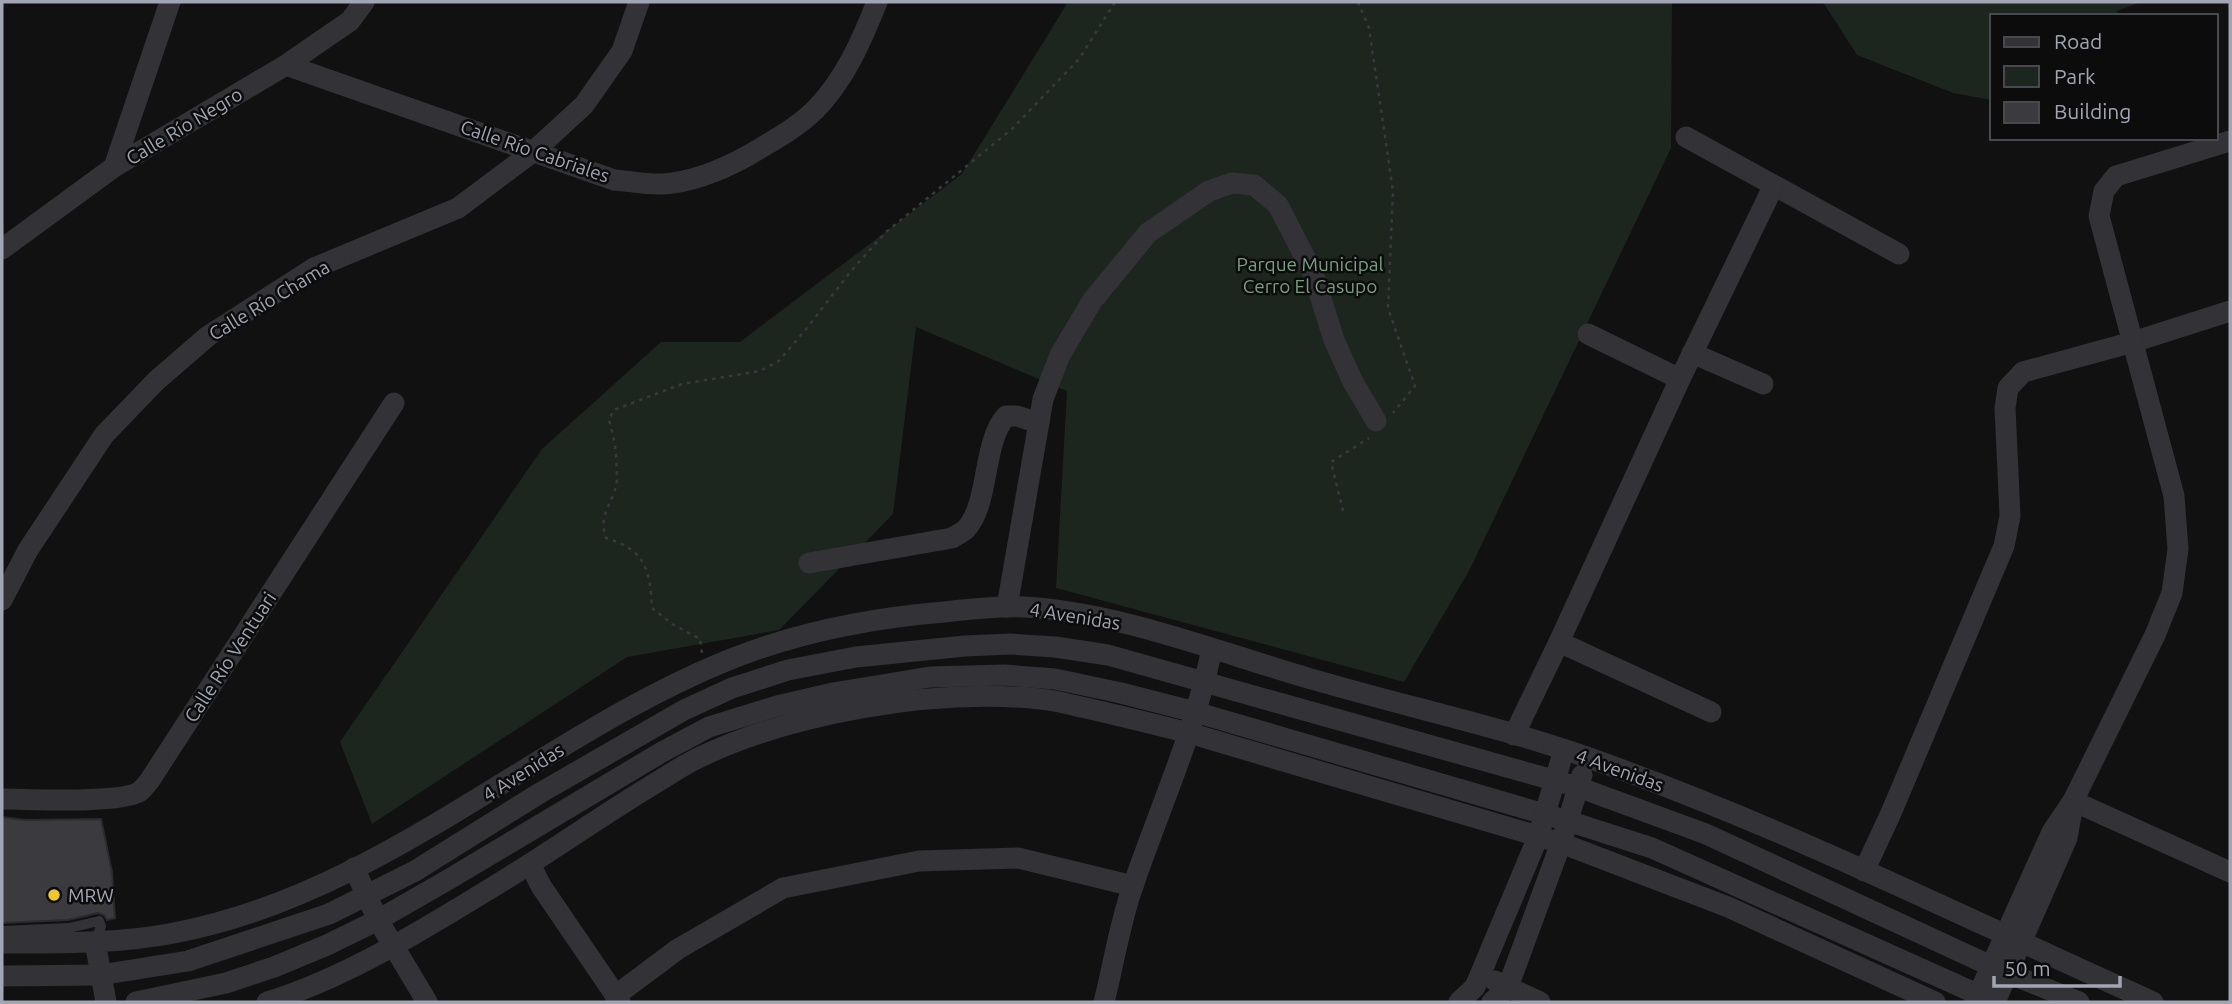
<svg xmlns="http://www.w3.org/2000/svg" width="2232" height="1004" font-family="Ubuntu,sans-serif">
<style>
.green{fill:#1d251f}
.building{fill:#3b3b3f;stroke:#2b2b2e;stroke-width:2}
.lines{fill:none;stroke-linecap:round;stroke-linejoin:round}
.path{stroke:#38393e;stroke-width:2.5;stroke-dasharray:3.5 5;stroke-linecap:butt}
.lane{stroke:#323237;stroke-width:10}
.street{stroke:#323237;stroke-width:21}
.poi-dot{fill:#eec72e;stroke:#0c0c0d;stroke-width:2.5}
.labels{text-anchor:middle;stroke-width:5;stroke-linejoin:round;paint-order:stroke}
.street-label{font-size:19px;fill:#a2a5b3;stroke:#0c0c0d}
.park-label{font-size:19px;fill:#7a9e81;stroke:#0c0c0d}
.poi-label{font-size:19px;fill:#a2a5b3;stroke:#0c0c0d;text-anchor:start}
</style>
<rect width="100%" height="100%" fill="#111112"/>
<g class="green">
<polygon points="1068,2 1672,2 1671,148 1469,571 1404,682 1056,588 1067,391 916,327 893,514 779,630 627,657 372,824 340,742 542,449 661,342 740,342 962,174"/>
<polygon points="1823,2 2141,2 2117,11 2117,16 1992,16 1992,100 1953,93 1857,55"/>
</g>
<polygon class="building" points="2,817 25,820 101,819 112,872 115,918 107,920 104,915 98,913 68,920 2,923"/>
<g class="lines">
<g class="path">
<polyline points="1358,2 1369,28 1393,191 1388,308 1415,386 1393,413"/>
<polyline points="1343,511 1331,462 1369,438"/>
<path d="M 702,653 L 700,639 L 672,624 L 652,608 C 650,570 646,550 606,538 C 597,513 615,503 617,479 C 617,473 616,446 614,440 C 613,433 610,426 609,419 L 614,410 L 682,384 L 760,371 L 779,361 L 807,328 L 851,271 L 886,232 L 1012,129 L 1079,59 L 1115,2"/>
</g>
<polyline class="lane" points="2,931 69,928 99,921 101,926 95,942"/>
<g class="street">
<path d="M 286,65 L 614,180 C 630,181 647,185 663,184 C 694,182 722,170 749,155 C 772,141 797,128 816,109 C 845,79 862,40 877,2"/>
<polyline points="1686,137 1899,254"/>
<polyline points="114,167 170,2"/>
<polyline points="2,249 114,167 286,65 350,21 364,2"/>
<polyline points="1588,334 1680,379"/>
<polyline points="1692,353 1763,384"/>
<path d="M 809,563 L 952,538 C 956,535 962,533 966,529 C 990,503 982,443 1006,416 L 1017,416 L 1039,423"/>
<polyline points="2,600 28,550 104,435 156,381 208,336 314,268 458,208 534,151 584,105 622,51 639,2"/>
<polyline points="1007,607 1043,399 1060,355 1092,301 1148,233 1209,191 1232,183 1254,185 1278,205 1313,273 1334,340 1352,380 1376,421"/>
<polyline points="1559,642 1711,712"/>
<polyline points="1514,735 1559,642 1680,379 1773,187"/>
<path d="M 2,799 C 30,799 118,804 139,792 C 143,789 147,784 150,780 L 394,403"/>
<polyline points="2073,801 2230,872"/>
<polyline points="530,864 541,886 620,1002"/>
<polyline points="354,868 378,920 427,1002"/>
<polyline points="1864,871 1891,813 2004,546 2010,516 2005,408 2008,388 2023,372 2133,342 2230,311"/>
<polyline points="95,942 106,1002"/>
<path d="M 2,943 C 59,943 118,944 174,933 C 382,894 539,736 731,659 C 799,632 871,618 944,612 C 971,609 997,606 1024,607 C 1119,612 1223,654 1315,680 C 1407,707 1502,727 1592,759 C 1784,827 1967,919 2153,1002"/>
<polyline points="2,976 100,975 188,961 329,914 415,871 540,793 684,710 732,688 788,670 856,657 965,646 1010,644 1055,647 1108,655 1578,787 1706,834 1991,966 2079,1002"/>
<polyline points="1495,981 1540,1002"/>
<polyline points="615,996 678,949 783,888 919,861 1018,858 1133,886"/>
<polyline points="136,1002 226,983 274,967 327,945 378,920 451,878 662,752 709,727 777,706 833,693 930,677 1004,675 1055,679 1121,693 1195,712 1568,821 1652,848 1995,1002"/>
<path d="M 267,1002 C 343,979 421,931 488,890 C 543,857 595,820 649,787 C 664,778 679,768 694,760 C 789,713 934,688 1040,699 C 1054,700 1068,704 1081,707 C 1118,715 1153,724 1189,733 L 1561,843 L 1728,907 L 1935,1002"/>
<path d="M 1104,1002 C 1114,963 1120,921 1134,883 C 1161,805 1195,730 1212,649"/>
<polyline points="1459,1002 1475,987 1538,837 1564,750"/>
<polyline points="1492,1002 1508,987 1561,843 1582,775"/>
<polyline points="1975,1002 2052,832 2073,801 2155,635 2172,593 2178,549 2174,496 2099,216 2104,191 2116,176 2230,141"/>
<polyline points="1995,1002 2067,838 2072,810"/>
</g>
</g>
<circle class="poi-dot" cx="54" cy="895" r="7"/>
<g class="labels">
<g class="street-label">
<text transform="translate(184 126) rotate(-31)" y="7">Calle Río Negro</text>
<text transform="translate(535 151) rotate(19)" y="7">Calle Río Cabriales</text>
<text transform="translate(269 300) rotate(-31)" y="7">Calle Río Chama</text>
<text transform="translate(1075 616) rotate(9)" y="7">4 Avenidas</text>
<text transform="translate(230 657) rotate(-57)" y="7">Calle Río Ventuari</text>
<text transform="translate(1620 770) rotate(20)" y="7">4 Avenidas</text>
<text transform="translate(523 772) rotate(-32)" y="7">4 Avenidas</text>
</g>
<g class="park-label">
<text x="1310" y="271">Parque Municipal<tspan x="1310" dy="22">Cerro El Casupo</tspan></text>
</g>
<g class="poi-label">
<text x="68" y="902">MRW</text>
</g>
</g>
<rect width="2232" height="1004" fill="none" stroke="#a2a5b3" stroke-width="7"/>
<rect x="1990" y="14" width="228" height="126" fill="#0c0c0d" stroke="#48494f" stroke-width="2"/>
<rect x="2004" y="37" width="35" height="10" fill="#323237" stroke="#48494f" stroke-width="2"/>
<text x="2054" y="49" font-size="21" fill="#a2a5b3">Road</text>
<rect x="2004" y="66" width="35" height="21" fill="#1d251f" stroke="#48494f" stroke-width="2"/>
<text x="2054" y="84" font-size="21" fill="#a2a5b3">Park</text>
<rect x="2004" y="102" width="35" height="21" fill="#3b3b3f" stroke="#48494f" stroke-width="2"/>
<text x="2054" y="119" font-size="21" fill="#a2a5b3">Building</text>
<path d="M1994 976v10h126v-10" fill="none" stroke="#a2a5b3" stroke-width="3.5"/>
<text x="2004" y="976" font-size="21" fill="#a2a5b3" stroke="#0c0c0d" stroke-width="5" paint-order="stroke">50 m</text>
</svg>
